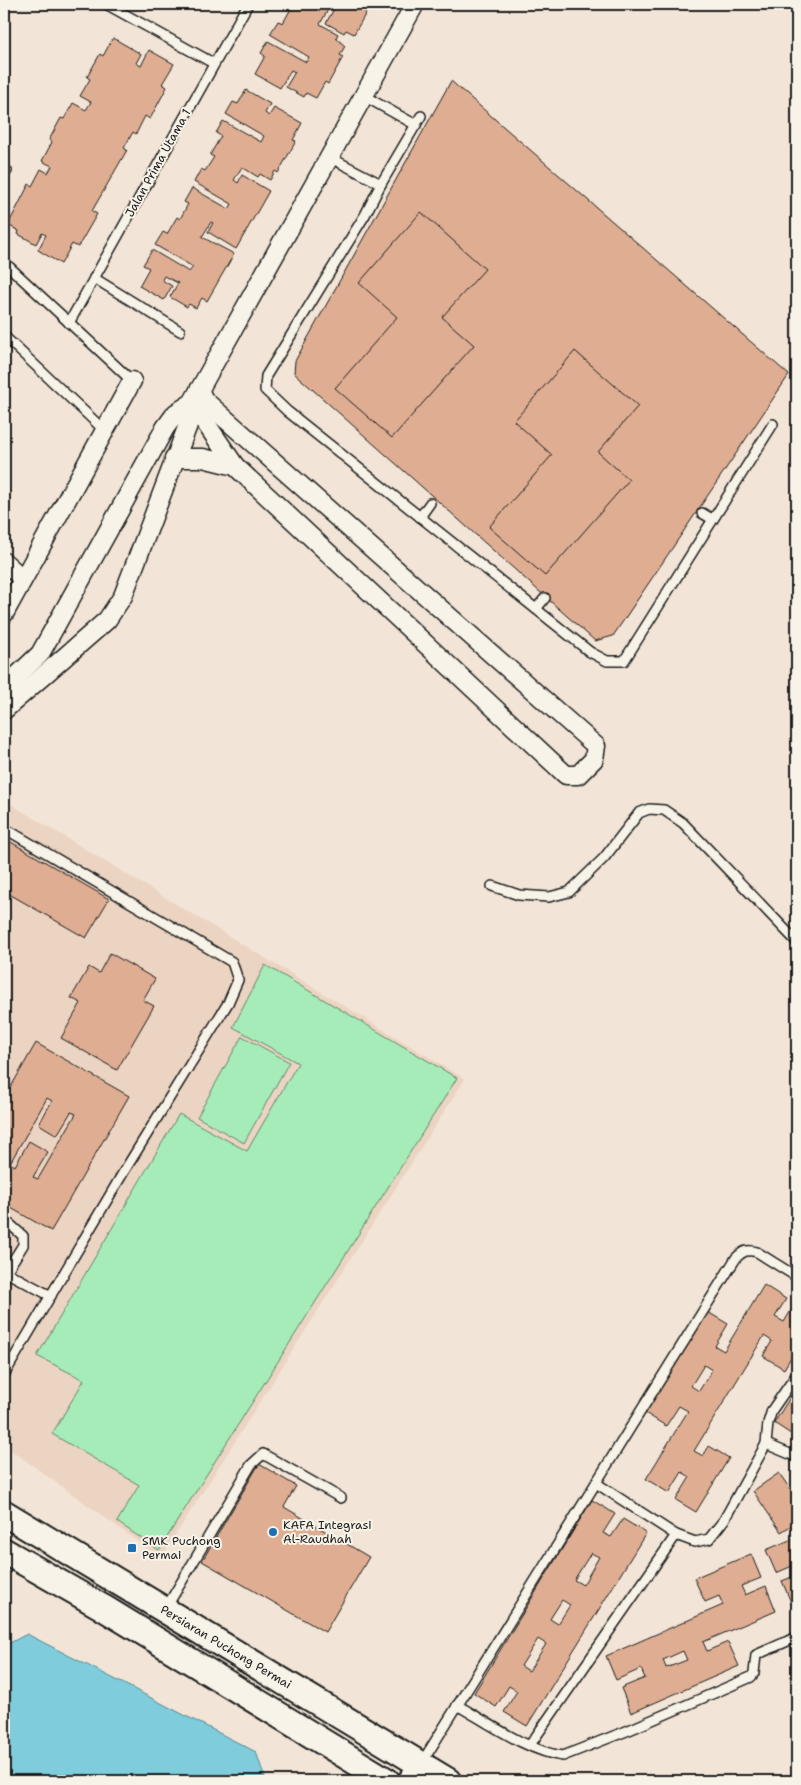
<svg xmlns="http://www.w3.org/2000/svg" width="801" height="1785" font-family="'Shantell Sans',sans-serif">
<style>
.built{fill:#ecd4c2}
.green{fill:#a6ecb8;stroke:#61846a}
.water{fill:#7eccdc;stroke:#57868f}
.building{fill:#dfae92;stroke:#1c1c1c;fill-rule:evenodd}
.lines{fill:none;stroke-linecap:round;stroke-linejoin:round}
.service-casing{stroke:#1c1c1c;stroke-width:12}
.minor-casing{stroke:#1c1c1c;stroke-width:21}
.tertiary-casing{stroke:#1c1c1c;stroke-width:26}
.secondary-casing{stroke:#1c1c1c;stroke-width:29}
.service{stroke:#f7f3e8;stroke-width:9}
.minor{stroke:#f7f3e8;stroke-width:18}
.tertiary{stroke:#f7f3e8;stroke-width:22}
.secondary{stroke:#f7f3e8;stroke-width:25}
.poi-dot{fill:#1f6fb2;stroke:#f7f3e8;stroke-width:2}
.labels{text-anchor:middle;stroke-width:4;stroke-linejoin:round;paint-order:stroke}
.street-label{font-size:12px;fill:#1c1c1c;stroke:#f7f3e8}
.poi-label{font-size:12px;fill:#1c1c1c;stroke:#f7f3e8;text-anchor:start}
</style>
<rect width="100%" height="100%" fill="#f2e5d7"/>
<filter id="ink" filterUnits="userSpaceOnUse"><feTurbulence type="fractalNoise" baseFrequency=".02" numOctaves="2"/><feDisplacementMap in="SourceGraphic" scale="10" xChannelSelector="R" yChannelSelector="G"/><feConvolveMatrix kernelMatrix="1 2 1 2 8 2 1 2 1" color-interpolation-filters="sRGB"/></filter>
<g filter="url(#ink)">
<polygon class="built" points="4,800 465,1079 161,1558 4,1445"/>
<g class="green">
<polygon points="265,965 457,1078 159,1550 117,1522 139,1485 52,1434 84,1380 37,1356 179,1114 247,1151 298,1063 233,1027"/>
<polygon points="242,1036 289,1062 244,1143 197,1117"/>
</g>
<polygon class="water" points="27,1634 256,1752 266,1781 4,1781 4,1646"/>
<g class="building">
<polygon points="298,4 371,4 354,34 346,30 344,33 326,23 334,9 330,6 320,24 338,34 336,38 345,46 340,55 343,57 328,84 325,82 316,98 306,93 304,97 286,87 295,72 291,70 280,88 255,74 265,56 261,53 268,41 306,62 309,57 270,34 278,21 283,23 293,5 296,7"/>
<polygon points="113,38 141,54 136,63 141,66 149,50 174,64 162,84 167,87 150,119 145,116 136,134 133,132 124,148 127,150 92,211 97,214 78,247 72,244 61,264 38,250 46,235 42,233 36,244 18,234 19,231 8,225 29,184 32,186 41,169 48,173 52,166 42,161 52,142 49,140 61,118 64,119 73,103 86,110 91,102 80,96 90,79 87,77 100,54 103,56"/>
<polygon points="451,81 789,375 613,636 595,641 294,373 295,361"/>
<polygon points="246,90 270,104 265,113 269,116 274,108 302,123 293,140 296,141 278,173 275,171 270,180 260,174 258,177 242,167 234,180 238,183 242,175 269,191 236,249 208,232 213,223 211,222 202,237 234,254 207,301 202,298 196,308 189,304 187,307 170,297 178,283 164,276 162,280 172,286 164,300 139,286 149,268 143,265 152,250 189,272 193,267 155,245 163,232 167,234 177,217 180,219 188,204 184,202 192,188 229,209 232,204 194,182 201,169 205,171 214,157 210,155 221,136 216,133 223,121 261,142 264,136 226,114 233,102 238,104"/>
<polygon points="421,212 485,269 442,317 474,345 392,438 335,388 397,317 359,283"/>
<polygon points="575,351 638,406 598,452 629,480 545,576 489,527 552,455 514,421"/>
<polygon points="4,838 109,899 86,938 4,891"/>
<polygon points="110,953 155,979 143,1000 154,1006 117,1070 61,1038 81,1003 71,998 89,967 99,973"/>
<path d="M 36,1043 L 129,1096 L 51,1231 L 4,1204 L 4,1099 ZM 47,1098 L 52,1101 L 39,1124 L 57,1135 L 71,1112 L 76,1114 L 38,1179 L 33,1177 L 48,1152 L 29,1141 L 15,1166 L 10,1163 Z"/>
<path d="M 764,1285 L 786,1299 L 775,1317 L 784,1322 L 795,1304 L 797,1305 L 797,1347 L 784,1369 L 763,1356 L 772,1341 L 764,1336 L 694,1451 L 703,1456 L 709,1446 L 729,1458 L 696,1512 L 676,1500 L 690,1477 L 682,1472 L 669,1493 L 646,1479 L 688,1411 L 679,1406 L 666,1426 L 645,1413 L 706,1311 L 728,1324 L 715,1346 L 724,1351 ZM 704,1365 L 712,1370 L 699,1391 L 691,1386 Z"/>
<polygon points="794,1391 797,1394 797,1438 774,1423"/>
<polygon points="259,1464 296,1486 284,1507 369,1557 325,1632 202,1561"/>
<polygon points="779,1473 797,1499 797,1522 781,1532 753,1491"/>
<path d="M 592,1500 L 615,1514 L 603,1533 L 611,1537 L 623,1519 L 646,1533 L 527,1726 L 504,1712 L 517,1691 L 509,1686 L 496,1707 L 474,1693 ZM 591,1553 L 599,1557 L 583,1585 L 574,1580 ZM 562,1600 L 570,1605 L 558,1624 L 550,1619 ZM 538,1639 L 546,1644 L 529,1671 L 521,1666 Z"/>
<polygon points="797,1537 797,1564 776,1573 766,1550"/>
<path d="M 751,1554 L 761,1578 L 741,1586 L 745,1595 L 766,1586 L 776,1611 L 703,1642 L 707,1651 L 728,1642 L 739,1666 L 631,1713 L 621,1688 L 645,1678 L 641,1669 L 616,1680 L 606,1656 L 723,1605 L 719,1596 L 705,1602 L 694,1578 ZM 683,1651 L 687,1660 L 666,1668 L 663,1660 Z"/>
<polygon points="797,1575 797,1605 793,1607 782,1581"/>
</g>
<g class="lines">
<defs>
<g id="service">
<polyline points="106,4 213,63"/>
<polyline points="364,96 416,125"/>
<polyline points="329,157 381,184 365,215 266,376 265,390 287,411 590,652 607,661 624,661 773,424"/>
<polyline points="4,168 7,171"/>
<polyline points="381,184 421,116"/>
<polyline points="4,262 132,381"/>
<polyline points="94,278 180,331"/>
<polyline points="69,323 248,4"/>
<polyline points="4,336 104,430"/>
<polyline points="702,513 712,519"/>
<polyline points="420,517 430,503"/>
<polyline points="536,609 545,598"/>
<polyline points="4,828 232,962 238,980 228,1003 123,1173 4,1375"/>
<polyline points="492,886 519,895 549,897 569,892 604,858 639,813 649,809 664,810 683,823 797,942"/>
<polyline points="4,1219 23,1236 23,1245 6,1272"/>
<polyline points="4,1271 51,1296"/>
<polyline points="766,1444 797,1457"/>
<polyline points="596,1483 676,1535 695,1542 709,1539 724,1520 766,1444 768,1423 772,1410 797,1374"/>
<polyline points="166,1608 251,1465 263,1454 341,1498"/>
<path d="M 457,1705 C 487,1722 529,1752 563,1756 L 629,1730 L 751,1677 L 754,1673 L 756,1655 L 797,1637"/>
<polyline points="530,1745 676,1535"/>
<path d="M 421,1764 L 736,1258 C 743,1251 747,1249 757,1252 L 797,1277"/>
</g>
<g id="minor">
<polyline points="192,403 235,466"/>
<polyline points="174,458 203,458 235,466 566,775 578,775 594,759 596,746 204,400 199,390"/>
<polyline points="4,562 23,579"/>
<polyline points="4,614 132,381"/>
<polyline points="4,688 40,654 165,428 176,413 192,403"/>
<polyline points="4,710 107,620 123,596 188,425 192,403 415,4"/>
</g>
<polyline id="tertiary" points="409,1781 421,1765"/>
<g id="secondary">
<polyline points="4,1513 448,1781"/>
<polyline points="4,1551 102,1607 387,1781"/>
</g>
</defs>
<use href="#service" class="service-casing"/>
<use href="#minor" class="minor-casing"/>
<use href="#tertiary" class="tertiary-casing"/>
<use href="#secondary" class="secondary-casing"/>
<use href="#service" class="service"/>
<use href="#minor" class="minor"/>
<use href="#tertiary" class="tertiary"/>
<use href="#secondary" class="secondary"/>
</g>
</g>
<g class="poi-dot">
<circle cx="273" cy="1532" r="5"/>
<rect x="127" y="1543" width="10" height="10" rx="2.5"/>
</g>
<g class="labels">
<g class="street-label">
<text transform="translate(158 163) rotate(-61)" y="4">Jalan Prima Utama 1</text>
<text transform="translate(226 1647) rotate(31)" y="4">Persiaran Puchong Permai</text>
</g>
<g class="poi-label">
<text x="283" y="1529">KAFA Integrasi<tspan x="283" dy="14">Al-Raudhah</tspan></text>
<text x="142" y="1545">SMK Puchong<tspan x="142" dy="14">Permai</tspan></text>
</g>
</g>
<rect width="801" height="1785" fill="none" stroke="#f7f3e8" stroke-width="20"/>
<rect x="10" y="10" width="781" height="1765" fill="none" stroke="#1c1c1c" stroke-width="2" filter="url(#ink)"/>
</svg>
